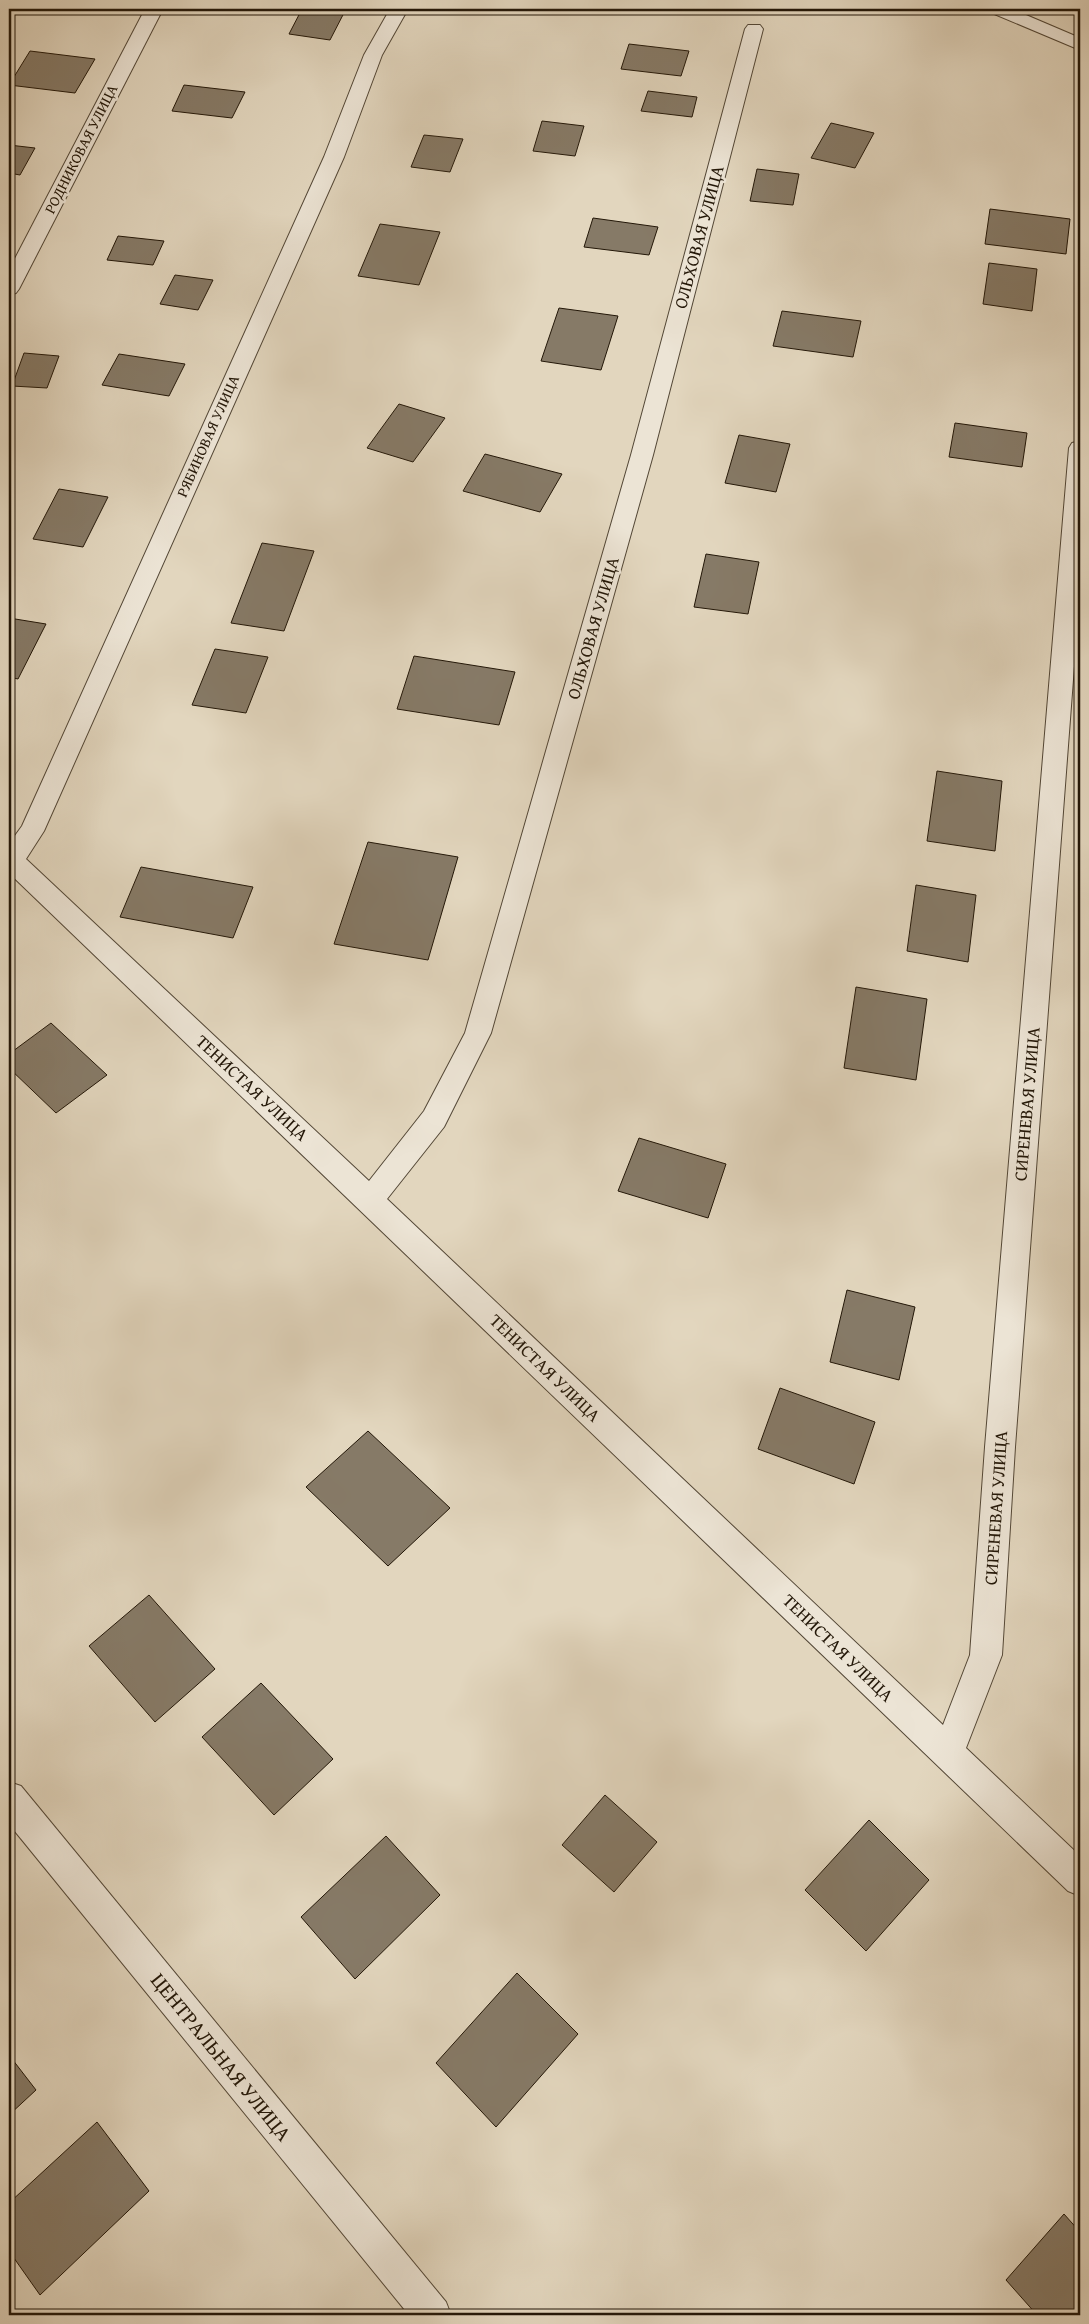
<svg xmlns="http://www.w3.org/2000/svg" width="1089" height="2324" font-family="'Gentium Book Plus',serif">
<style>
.building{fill:#867a67;stroke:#231708}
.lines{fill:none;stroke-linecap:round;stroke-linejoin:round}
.minor-casing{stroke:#534736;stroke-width:2}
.minor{fill:#ece4d5;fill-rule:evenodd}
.labels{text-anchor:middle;stroke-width:5;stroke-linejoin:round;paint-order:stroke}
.far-street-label{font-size:15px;fill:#231708;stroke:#ece4d5}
.street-label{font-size:18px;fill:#231708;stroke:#ece4d5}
.near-street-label{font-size:21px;fill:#231708;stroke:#ece4d5}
</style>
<rect width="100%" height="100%" fill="#e2d6be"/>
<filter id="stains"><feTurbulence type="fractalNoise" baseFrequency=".004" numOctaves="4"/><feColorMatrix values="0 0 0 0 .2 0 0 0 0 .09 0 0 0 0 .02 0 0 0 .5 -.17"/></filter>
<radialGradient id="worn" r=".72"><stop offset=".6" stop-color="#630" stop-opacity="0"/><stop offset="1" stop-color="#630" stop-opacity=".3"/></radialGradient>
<g class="building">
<polygon points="302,9 346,9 330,40 289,34"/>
<polygon points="629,44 689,51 681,76 621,69"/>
<polygon points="30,51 95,59 75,93 9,85"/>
<polygon points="184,85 245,92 232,118 172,111"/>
<polygon points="648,91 697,97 692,117 641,111"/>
<polygon points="542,121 584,126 575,156 533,151"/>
<polygon points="831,123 874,133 855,168 811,158"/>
<polygon points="424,135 463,139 450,172 411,167"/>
<polygon points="9,145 35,148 20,175 9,173"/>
<polygon points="757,169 799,174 793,205 750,201"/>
<polygon points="990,209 1070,219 1066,254 985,244"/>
<polygon points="593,218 658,227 649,255 584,247"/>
<polygon points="380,224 440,232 419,285 358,276"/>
<polygon points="118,236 164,241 153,265 107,260"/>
<polygon points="989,263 1037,269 1032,311 983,304"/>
<polygon points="175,275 213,280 198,310 160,304"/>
<polygon points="559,308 618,316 601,370 541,361"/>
<polygon points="782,311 861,321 853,357 773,346"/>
<polygon points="24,353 59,356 47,388 12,386"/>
<polygon points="119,354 185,364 169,396 102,385"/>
<polygon points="399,404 445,418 413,462 367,448"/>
<polygon points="955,423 1027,433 1022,467 949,457"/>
<polygon points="739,435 790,444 776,492 725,483"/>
<polygon points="485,454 562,474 540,512 463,491"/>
<polygon points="59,489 108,497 83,547 33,539"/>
<polygon points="262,543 314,551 284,631 231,623"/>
<polygon points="706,554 759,562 748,614 694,607"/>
<polygon points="9,618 46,624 18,679 9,677"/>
<polygon points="215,649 268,657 246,713 192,705"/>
<polygon points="414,656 515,672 499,725 397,709"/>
<polygon points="937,771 1002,781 995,851 927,841"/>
<polygon points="368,842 458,857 428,960 334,944"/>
<polygon points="141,867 253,887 233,938 120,917"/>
<polygon points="916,885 976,895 968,962 907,951"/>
<polygon points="856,987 927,999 916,1080 844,1068"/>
<polygon points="51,1023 107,1075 56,1113 9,1068 9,1054"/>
<polygon points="639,1138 726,1164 708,1218 618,1191"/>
<polygon points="847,1290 915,1307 899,1380 830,1362"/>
<polygon points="780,1388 875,1422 854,1484 758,1449"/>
<polygon points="368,1431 450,1508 388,1566 306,1487"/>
<polygon points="149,1595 215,1669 155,1722 89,1646"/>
<polygon points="261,1683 333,1759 274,1815 202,1737"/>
<polygon points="605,1795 657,1842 614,1892 562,1845"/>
<polygon points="869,1820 929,1880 866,1951 805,1890"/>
<polygon points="386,1836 440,1895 355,1979 301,1917"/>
<polygon points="517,1973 578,2034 496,2127 436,2063"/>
<polygon points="9,2055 36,2090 9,2115"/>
<polygon points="97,2122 149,2191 40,2295 9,2251 9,2203"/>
<polygon points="1064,2214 1080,2232 1080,2315 1037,2315 1006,2280"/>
</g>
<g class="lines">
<defs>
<g id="minor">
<polygon points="145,9 163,9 19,289 16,293 9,295 9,270"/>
<polygon points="390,9 408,9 382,55 344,157 44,831 26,859 369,1181 424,1111 465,1033 631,455 745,29 748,25 760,25 763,29 653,455 491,1033 444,1127 387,1199 943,1725 970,1655 985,1447 1069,448 1072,443 1080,441 1080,587 1015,1447 1002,1655 966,1748 1080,1856 1080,1896 1068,1891 9,873 9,844 22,826 324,157 364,55"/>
<polygon points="989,9 1012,9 1080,38 1080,50 992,13"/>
<polygon points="9,1782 21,1786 446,2302 451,2315 409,2315 9,1824"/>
</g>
</defs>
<use href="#minor" class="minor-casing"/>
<use href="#minor" class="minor"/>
</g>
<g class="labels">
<g class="far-street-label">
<text transform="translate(81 149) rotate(-63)" y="5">РОДНИКОВАЯ УЛИЦА</text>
<text transform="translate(208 436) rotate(-66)" y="5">РЯБИНОВАЯ УЛИЦА</text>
</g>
<g class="street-label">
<text transform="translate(699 237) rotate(-75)" y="6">ОЛЬХОВАЯ УЛИЦА</text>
<text transform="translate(593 628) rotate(-74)" y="6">ОЛЬХОВАЯ УЛИЦА</text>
<text transform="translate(252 1088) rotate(43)" y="6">ТЕНИСТАЯ УЛИЦА</text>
<text transform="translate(1027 1104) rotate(-85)" y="6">СИРЕНЕВАЯ УЛИЦА</text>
<text transform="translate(545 1368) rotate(44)" y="6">ТЕНИСТАЯ УЛИЦА</text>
<text transform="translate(996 1508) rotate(-86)" y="6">СИРЕНЕВАЯ УЛИЦА</text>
<text transform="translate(838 1648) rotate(44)" y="6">ТЕНИСТАЯ УЛИЦА</text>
</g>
<g class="near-street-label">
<text transform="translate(221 2057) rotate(51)" y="7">ЦЕНТРАЛЬНАЯ УЛИЦА</text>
</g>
</g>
<rect width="1089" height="2324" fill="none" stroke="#e2d6be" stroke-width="30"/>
<rect x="10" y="10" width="1069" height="2304" fill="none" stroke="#231708" stroke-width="2.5"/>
<rect x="15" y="15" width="1059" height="2294" fill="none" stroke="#231708"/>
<rect width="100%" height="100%" filter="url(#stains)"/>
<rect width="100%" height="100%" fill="url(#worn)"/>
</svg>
